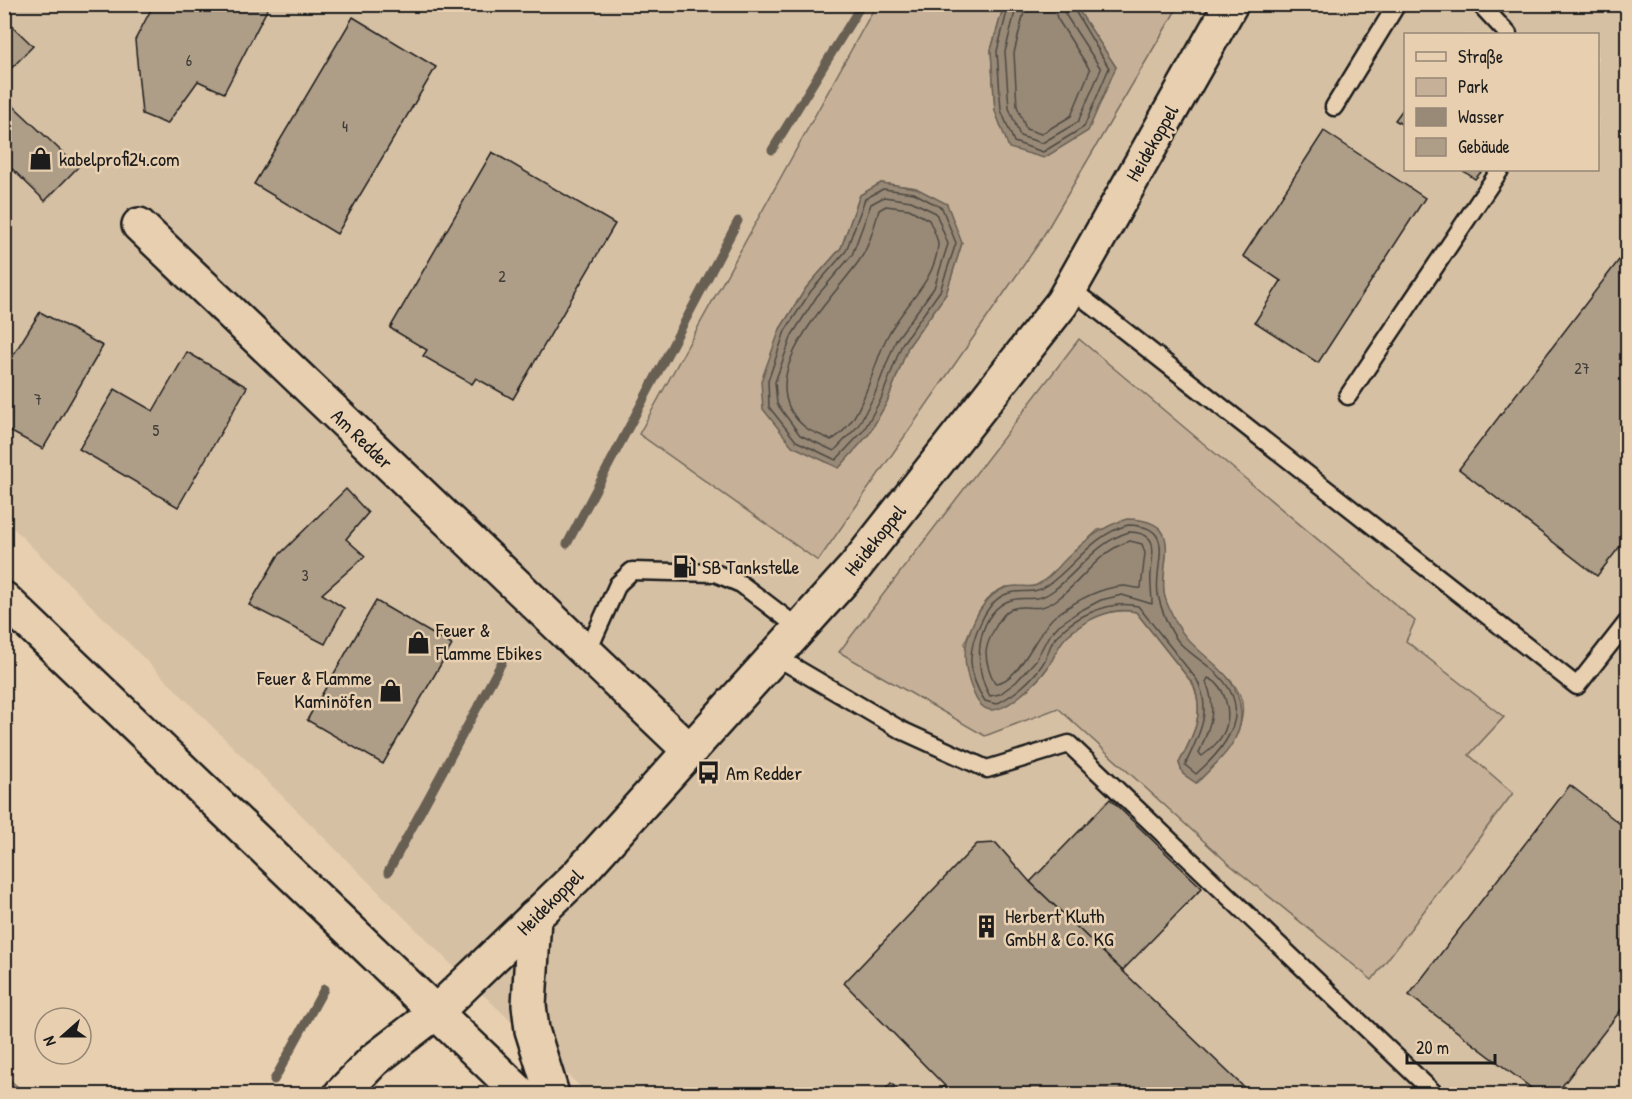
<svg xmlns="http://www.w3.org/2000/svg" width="1632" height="1099" font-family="'Patrick Hand',sans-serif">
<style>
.built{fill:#d6c0a4;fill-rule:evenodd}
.green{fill:#c6b198;stroke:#71665a;stroke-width:1.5;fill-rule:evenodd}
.water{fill:#998a78;stroke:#675e53;stroke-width:1.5}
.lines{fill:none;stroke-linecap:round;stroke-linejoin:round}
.shore{stroke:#4e4841;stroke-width:1.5}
.stream{stroke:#675e53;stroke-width:9}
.building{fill:#ae9d87;stroke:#1c1c1c;stroke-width:1.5}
.service-casing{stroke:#1c1c1c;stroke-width:21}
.minor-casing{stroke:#1c1c1c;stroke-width:38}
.tertiary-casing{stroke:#1c1c1c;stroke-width:38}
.secondary-casing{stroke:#1c1c1c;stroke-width:38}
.service{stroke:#e7cfb0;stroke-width:16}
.minor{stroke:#e7cfb0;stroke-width:33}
.tertiary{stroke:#e7cfb0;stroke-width:33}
.secondary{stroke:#e7cfb0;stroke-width:33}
.labels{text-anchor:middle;stroke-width:5;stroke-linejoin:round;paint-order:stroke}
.number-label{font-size:16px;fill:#403c37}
.street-label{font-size:20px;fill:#1c1c1c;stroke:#e7cfb0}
.poi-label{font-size:20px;fill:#1c1c1c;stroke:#e7cfb0;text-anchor:start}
</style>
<rect width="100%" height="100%" fill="#e7cfb0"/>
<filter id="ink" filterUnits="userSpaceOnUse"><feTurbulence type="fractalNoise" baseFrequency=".0167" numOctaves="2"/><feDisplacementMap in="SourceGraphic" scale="12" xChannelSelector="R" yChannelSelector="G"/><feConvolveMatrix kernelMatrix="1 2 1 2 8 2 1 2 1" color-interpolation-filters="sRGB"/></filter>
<g filter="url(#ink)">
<path class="built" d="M 4,5 L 1627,5 L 1627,1081 L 1617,1094 L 588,1094 L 456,969 L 5,520 ZM 1406,34 L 1598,34 L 1598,170 L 1406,170 Z"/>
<g class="green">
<path d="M 876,5 L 1004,5 L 991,50 L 995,111 L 1116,67 L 1075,5 L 1179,5 L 1039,243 L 818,561 L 639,434 ZM 881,183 L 916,188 L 962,243 L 946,294 L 908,347 L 887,402 L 869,434 L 780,329 L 806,288 L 841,248 L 860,195 Z"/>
<path d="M 1079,339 L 1415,621 L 1406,641 L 1504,717 L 1469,755 L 1513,793 L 1372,980 L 1229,864 L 1058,708 L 985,736 L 839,652 ZM 1148,522 C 1180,539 1159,567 1164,594 C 1167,609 1175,625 1183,638 C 1199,652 1217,666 1231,681 C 1263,717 1221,758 1197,783 L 1183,774 L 1179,763 C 1193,736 1206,714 1193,684 L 1136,612 C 1110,606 1074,623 1058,646 C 1054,652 1052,660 1048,667 C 1038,682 1021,695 1007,705 L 964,644 L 979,611 L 992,594 L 1005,587 L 1034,587 L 1046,580 L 1098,530 Z"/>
<polygon points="4,1076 5,1076 26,1094 5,1094"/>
</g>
<g class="water">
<polygon points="1004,5 1075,5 1116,67 1088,131 1044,158 1009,148 995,111 991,50"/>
<polygon points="881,183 916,188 947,204 962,243 946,294 908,347 887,402 869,434 839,468 792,446 763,409 761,381 780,329 806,288 841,248 860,195"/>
<path d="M 1127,519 C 1186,520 1160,559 1164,593 C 1165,600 1169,608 1172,614 C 1189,658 1238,664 1241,712 C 1243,742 1216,764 1196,783 L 1183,774 L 1179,763 C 1193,736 1206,714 1193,684 L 1136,612 C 1112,606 1085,620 1067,636 C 1057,646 1055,657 1048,667 C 1039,680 1004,716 987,709 C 977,705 974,694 970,684 C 962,659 964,642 975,619 C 984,601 997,585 1019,586 C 1026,586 1031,588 1037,585 C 1049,579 1058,567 1067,558 C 1085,540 1103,526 1127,519 Z"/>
</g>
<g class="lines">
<g class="shore">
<polyline points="1009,4 997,51 1001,110 1014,142 1043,152 1084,127 1109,68 1071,4"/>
<polyline points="1017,4 1005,52 1009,108 1020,136 1042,143 1078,122 1101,69 1065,14 1063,4"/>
<polyline points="1026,4 1014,53 1017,106 1026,129 1041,134 1071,116 1090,70 1057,18 1054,4"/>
<polygon points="883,189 914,193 942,208 956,243 940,291 902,344 881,399 864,430 836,460 796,441 769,407 768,381 785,331 811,291 846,251 865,199"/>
<polygon points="884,197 911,201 936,213 948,244 934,288 896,340 874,396 858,426 834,451 800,435 777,404 775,382 792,335 817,296 852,255 871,204"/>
<path d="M 886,206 L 909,209 L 929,220 C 932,226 938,238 938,245 C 935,283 903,305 887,337 C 872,366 863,424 831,440 C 824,436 813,433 806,428 C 746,380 830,302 859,261 C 869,247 874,227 879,210 Z"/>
<path d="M 1128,525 C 1179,526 1153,564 1158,595 C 1161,609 1169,630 1178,641 C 1189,654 1205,662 1217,674 C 1255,710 1227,747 1196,774 L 1185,765 C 1199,735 1213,712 1197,680 L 1138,606 C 1110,599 1068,618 1052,643 C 1048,650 1047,659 1042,665 C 1031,681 1013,696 996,704 L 985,701 C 967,674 967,650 981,622 C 986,611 993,600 1004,595 C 1020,587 1031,597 1048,585 C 1076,565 1092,535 1128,525 Z"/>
<path d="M 1129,532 C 1161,533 1152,552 1151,574 C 1150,584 1152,594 1152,604 L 1122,595 L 1101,600 L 1078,612 L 1059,625 L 1048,637 L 1036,660 L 1016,682 L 1000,694 L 990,696 C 973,670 975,617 1006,602 C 1024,593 1033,606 1054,590 C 1080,570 1096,542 1129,532 Z"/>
<path d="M 1130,541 L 1142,544 L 1145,553 L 1141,588 C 1135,589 1129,586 1123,586 C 1098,588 1074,602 1055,616 C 1036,631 1020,683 995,683 C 990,674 986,663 986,652 C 987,641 1000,614 1011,609 C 1029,602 1035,616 1059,598 C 1084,579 1098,551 1130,541 Z"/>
<path d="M 1208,678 C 1225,684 1231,712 1226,727 C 1223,738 1211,750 1202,756 L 1199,753 C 1210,726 1218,710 1206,682 Z"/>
</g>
<g class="stream">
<polyline points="772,150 862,4"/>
<polyline points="567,544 738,221"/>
<polyline points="388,872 502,662"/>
<polyline points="274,1080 324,989"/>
</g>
</g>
<g class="building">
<polygon points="154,4 270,4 224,93 198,81 167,124 142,114 135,40"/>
<polygon points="353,17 436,67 337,234 254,184"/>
<polygon points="6,20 33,46 4,76 4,22"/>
<polygon points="4,97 78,167 45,201 4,161"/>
<polygon points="1406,105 1406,127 1395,120"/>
<polygon points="1324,131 1425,198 1318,363 1255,322 1281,281 1243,256"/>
<polygon points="492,152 615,224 513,399 476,378 472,384 423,356 427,350 390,328"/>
<polygon points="1462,170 1483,170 1475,179"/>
<polygon points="1619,260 1628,266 1628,536 1597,576 1459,469"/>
<polygon points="40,312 103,346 43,449 4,428 4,370"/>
<polygon points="187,352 247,387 178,507 79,449 115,389 153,411"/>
<polygon points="346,489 368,513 346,539 365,556 322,594 344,608 325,644 249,605 278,556"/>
<polygon points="376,601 452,645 383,764 307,720"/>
<polygon points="1570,785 1628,830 1628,1001 1556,1094 1539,1094 1409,995"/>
<polygon points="1110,799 1202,888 1122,971 1030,882"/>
<polygon points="996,843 1030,882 1251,1094 936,1094 945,1086 844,983 977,844"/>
<polygon points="891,1083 897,1089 903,1094 881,1094"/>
</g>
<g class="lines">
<defs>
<g id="service">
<polyline points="1480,4 1508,34"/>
<polyline points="1334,107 1397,4"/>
<polyline points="1070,288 1577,686 1628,621"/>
<polyline points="1348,396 1500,170"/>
<polyline points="587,653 618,584 632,571 715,573 741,584 800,629"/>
<polyline points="775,656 901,730 987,769 1069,744 1435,1094"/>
</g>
<g id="minor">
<polyline points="139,225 690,751"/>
<polyline points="341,1094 374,1060 435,1013"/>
</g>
<g id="tertiary">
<polyline points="534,917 529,1005 532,1030 552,1094"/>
<polyline points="435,1013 576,877 855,567 1062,303 1231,4"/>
</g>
<polyline id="secondary" points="4,599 521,1094"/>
</defs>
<use href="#service" class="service-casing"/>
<use href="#minor" class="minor-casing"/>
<use href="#tertiary" class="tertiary-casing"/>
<use href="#secondary" class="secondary-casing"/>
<use href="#service" class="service"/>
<use href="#minor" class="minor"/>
<use href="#tertiary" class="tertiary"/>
<use href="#secondary" class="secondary"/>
</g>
</g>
<defs>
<symbol id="shop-bare" viewBox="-9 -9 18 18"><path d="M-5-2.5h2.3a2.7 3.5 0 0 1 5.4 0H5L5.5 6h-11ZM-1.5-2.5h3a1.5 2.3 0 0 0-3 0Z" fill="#1c1c1c" stroke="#e7cfb0" stroke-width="2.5" paint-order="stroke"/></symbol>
<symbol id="fuel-bare" viewBox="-9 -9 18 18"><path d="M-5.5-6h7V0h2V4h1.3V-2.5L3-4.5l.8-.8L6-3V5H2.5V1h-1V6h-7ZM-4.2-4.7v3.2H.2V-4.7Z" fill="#1c1c1c" stroke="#e7cfb0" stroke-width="2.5" paint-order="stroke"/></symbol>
<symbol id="bus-bare" viewBox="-9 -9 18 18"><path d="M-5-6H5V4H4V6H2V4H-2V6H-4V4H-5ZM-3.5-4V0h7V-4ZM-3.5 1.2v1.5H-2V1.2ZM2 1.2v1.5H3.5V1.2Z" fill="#1c1c1c" stroke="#e7cfb0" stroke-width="2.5" paint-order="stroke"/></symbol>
<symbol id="building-bare" viewBox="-9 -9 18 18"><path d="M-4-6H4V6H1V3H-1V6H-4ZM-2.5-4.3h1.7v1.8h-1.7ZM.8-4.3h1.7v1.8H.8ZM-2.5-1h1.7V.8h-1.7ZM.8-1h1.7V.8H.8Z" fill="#1c1c1c" stroke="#e7cfb0" stroke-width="2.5" paint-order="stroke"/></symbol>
</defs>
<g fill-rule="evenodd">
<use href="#shop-bare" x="24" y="142" width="33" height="33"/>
<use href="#fuel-bare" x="668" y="550" width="33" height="33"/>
<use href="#shop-bare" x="402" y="626" width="33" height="33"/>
<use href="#shop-bare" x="374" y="674" width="33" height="33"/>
<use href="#bus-bare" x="692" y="756" width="33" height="33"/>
<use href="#building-bare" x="970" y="910" width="33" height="33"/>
</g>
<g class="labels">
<g class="number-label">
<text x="189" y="66">6</text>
<text x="345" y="132">4</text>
<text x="502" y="282">2</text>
<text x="1582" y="374">27</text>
<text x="38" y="405">7</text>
<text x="156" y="436">5</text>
<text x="305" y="581">3</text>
</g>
<g class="street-label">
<text transform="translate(1152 143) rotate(-60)" y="7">Heidekoppel</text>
<text transform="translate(362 439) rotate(44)" y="7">Am Redder</text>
<text transform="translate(875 540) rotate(-51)" y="7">Heidekoppel</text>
<text transform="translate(550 902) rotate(-45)" y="7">Heidekoppel</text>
</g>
<g class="poi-label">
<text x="59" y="166">kabelprofi24.com</text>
<text x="702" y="574">SB Tankstelle</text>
<text x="436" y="637">Feuer &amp;<tspan x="436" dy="23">Flamme Ebikes</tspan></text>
<text x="372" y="685" text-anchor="end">Feuer &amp; Flamme<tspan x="372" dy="23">Kaminöfen</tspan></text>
<text x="726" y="780">Am Redder</text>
<text x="1005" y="923">Herbert Kluth<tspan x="1005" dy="23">GmbH &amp; Co. KG</tspan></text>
</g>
</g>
<rect width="1632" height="1099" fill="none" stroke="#e7cfb0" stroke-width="24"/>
<rect x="12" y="12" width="1608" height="1075" fill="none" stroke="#1c1c1c" stroke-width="2" filter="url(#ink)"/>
<rect x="1404" y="33" width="195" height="138" fill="#e7cfb0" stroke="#968775" stroke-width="1.5"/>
<rect x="1416" y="52" width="30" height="9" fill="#e7cfb0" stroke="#968775" stroke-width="1.5"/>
<text x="1458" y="63" font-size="18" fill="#1c1c1c">Straße</text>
<rect x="1416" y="78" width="30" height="18" fill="#c6b198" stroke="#968775" stroke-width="1.5"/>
<text x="1458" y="93" font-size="18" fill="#1c1c1c">Park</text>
<rect x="1416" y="108" width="30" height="18" fill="#998a78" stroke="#968775" stroke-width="1.5"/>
<text x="1458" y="123" font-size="18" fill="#1c1c1c">Wasser</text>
<rect x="1416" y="138" width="30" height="18" fill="#ae9d87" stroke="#968775" stroke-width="1.5"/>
<text x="1458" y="153" font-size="18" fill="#1c1c1c">Gebäude</text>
<g transform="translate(63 1036) rotate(249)"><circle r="28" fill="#e7cfb0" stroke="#968775" stroke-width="1.5"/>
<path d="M0-4.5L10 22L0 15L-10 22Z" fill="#1c1c1c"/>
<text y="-9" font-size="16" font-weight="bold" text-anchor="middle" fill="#1c1c1c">N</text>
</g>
<path d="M1407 1054v9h88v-9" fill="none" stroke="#1c1c1c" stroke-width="3"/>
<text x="1416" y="1054" font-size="18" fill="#1c1c1c" stroke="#e7cfb0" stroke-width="4.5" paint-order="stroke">20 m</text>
</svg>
